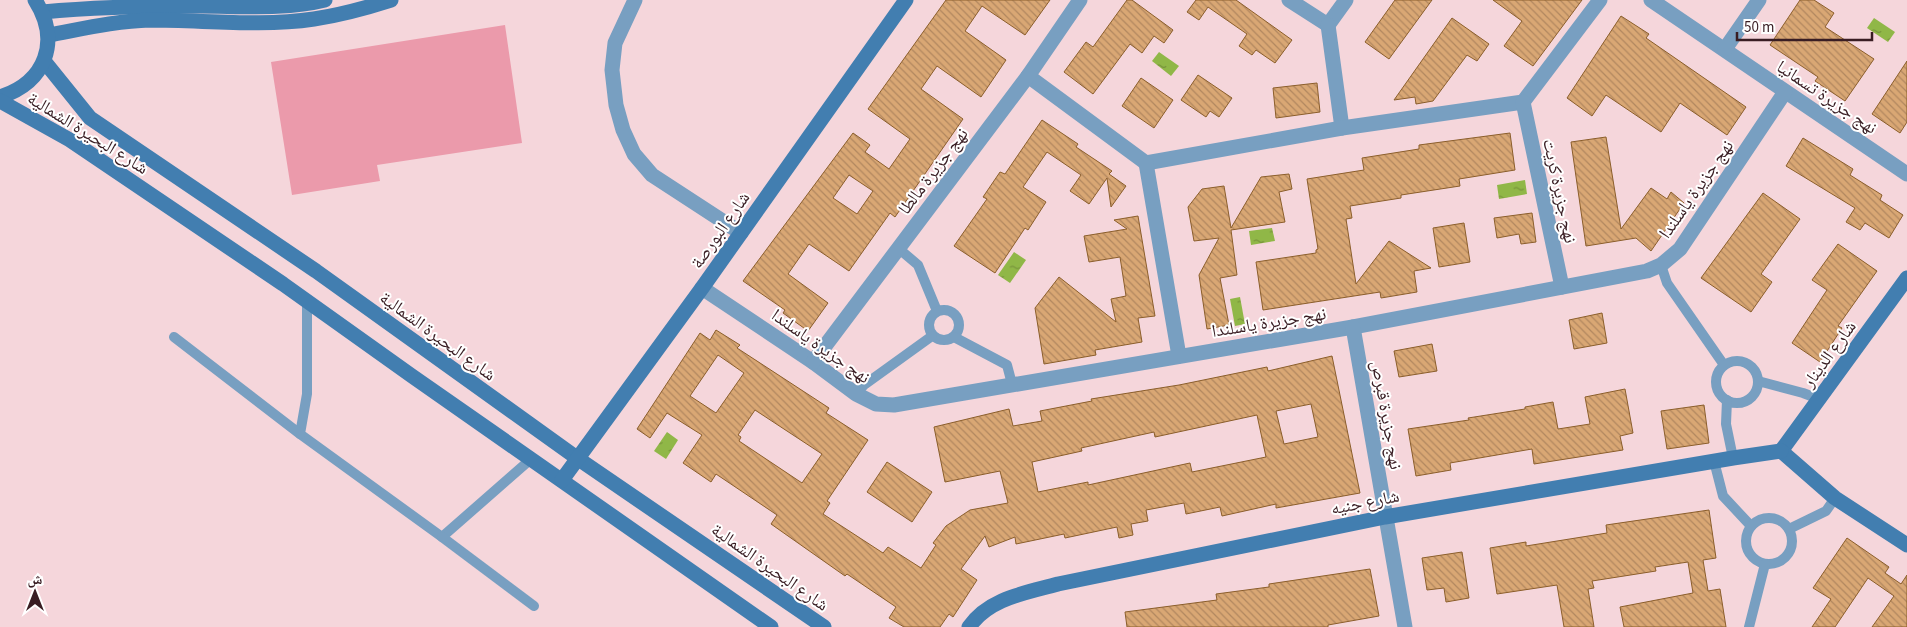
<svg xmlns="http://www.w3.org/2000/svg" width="1907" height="627" font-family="'Source Sans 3','Noto Naskh Arabic',sans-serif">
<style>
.grass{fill:#eb9aab}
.water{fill:url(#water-ripples)}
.building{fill:url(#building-back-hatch);stroke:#8b5e2b;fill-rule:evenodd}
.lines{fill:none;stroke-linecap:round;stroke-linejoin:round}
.lane{stroke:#789fc1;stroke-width:10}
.street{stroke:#789fc1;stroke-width:15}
.secondary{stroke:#427eb0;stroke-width:15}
.labels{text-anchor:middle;stroke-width:4;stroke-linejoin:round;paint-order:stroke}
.street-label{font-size:18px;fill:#391d23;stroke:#fff}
</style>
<defs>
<pattern id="water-ripples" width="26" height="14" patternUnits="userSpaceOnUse" patternTransform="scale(1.25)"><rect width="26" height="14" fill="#90b747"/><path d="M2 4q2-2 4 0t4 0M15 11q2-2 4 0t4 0" fill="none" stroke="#77943b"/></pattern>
<pattern id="building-back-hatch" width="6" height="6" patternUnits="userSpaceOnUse" patternTransform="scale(1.25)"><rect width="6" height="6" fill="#d9a774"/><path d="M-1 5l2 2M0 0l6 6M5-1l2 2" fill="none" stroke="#b1875f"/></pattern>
</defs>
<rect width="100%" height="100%" fill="#f5d6db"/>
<polygon class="grass" points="505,25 522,143 377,165 380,181 292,195 271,62"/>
<g class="water">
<polygon points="1874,18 1895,32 1888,42 1867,28"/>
<polygon points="1159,52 1179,66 1171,76 1152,61"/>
<polygon points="1525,180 1527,194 1499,199 1497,185"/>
<polygon points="1272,228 1275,241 1251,245 1249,231"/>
<polygon points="1014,252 1026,260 1010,283 998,275"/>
<polygon points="1240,297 1245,324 1235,326 1230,299"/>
<polygon points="667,432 678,440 666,459 654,451"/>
</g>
<g class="building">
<path d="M 946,0 L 1050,0 L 1025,35 L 982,6 L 965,31 L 1006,60 L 981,97 L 937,66 L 921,89 L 963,119 L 895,217 L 890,213 L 849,271 L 809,244 L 788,274 L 828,303 L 808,331 L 783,313 L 785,310 L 743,281 L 853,133 L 870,145 L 865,152 L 889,169 L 910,139 L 868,109 ZM 849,175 L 873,191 L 857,214 L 833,198 Z"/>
<polygon points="1127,0 1132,0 1173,30 1164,43 1154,36 1142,53 1130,44 1093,94 1064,72 1086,42 1093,47"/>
<polygon points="1196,0 1236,0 1292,40 1275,63 1256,50 1252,55 1239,46 1247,34 1208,7 1199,20 1187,12"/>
<polygon points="1395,0 1432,0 1389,59 1365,42"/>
<polygon points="1493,0 1582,0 1533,66 1504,46 1522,21"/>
<polygon points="1800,0 1814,0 1834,13 1825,27 1874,59 1845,101 1815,81 1818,77 1770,45"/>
<polygon points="1621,16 1649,34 1646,38 1746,107 1727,135 1680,103 1661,132 1606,95 1592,116 1567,98"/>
<polygon points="1452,18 1489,44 1477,61 1467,55 1433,101 1416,104 1415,97 1394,100"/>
<polygon points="1907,61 1907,122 1900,133 1872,114"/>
<polygon points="1198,75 1232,98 1219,117 1210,111 1206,117 1181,100"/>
<polygon points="1141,78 1173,100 1154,128 1122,106"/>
<polygon points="1317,83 1320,112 1276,118 1273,88"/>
<polygon points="1042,120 1078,144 1076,147 1112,171 1109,174 1126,186 1111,207 1107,178 1089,204 1070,191 1081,175 1047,152 1023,187 1046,202 1028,230 1025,228 995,273 954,246 987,199 983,197 1000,172 1005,174"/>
<polygon points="1510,133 1515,170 1459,179 1460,186 1401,195 1401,198 1350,206 1352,218 1346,219 1356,284 1389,241 1431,268 1414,271 1417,292 1381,298 1380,292 1263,310 1256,262 1316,253 1316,250 1318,249 1307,179 1364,170 1362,158 1419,149 1419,145"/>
<polygon points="1606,137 1621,229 1651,188 1667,199 1671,192 1684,203 1651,251 1636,238 1586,246 1571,142"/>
<polygon points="1803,138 1853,169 1850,175 1882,195 1880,200 1903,215 1889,238 1865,223 1860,230 1846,222 1855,208 1786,166"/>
<polygon points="1289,174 1292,189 1279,192 1285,222 1231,230 1237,275 1220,278 1229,325 1207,329 1199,275 1219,238 1194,241 1188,207 1202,189 1224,186 1231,228 1261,177"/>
<polygon points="1763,193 1800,219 1761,274 1772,282 1751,312 1701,278"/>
<polygon points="1532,213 1536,242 1521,244 1519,234 1497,238 1494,218"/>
<polygon points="1138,216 1155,316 1138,318 1142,342 1095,350 1096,355 1044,364 1035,308 1059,277 1116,322 1111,299 1126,296 1120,257 1089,262 1084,236 1127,229 1114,220"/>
<polygon points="1464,223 1470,262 1439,267 1433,228"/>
<polygon points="1838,244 1877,271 1838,326 1842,328 1820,362 1792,343 1827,290 1812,280"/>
<polygon points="1602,313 1607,343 1574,349 1569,320"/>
<path d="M 716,330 L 740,345 L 737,348 L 829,408 L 826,413 L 868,440 L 827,501 L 830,503 L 823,514 L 883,553 L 888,547 L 921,568 L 936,545 L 933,543 L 946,526 L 970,510 L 1008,503 L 1000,471 L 945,482 L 934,427 L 1009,409 L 1013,426 L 1042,421 L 1040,411 L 1092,401 L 1091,399 L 1179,385 L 1267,367 L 1268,371 L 1332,356 L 1360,493 L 1276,508 L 1276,504 L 1222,516 L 1220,507 L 1186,514 L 1184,503 L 1146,510 L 1148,521 L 1131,524 L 1133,535 L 1119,538 L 1117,527 L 1065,538 L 1064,534 L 1016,544 L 1015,537 L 989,547 L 985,536 L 961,569 L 977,580 L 953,617 L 949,614 L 940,627 L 904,627 L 889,618 L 896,607 L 847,574 L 845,576 L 771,524 L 777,515 L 716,474 L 711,482 L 683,463 L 702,435 L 667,413 L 650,438 L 637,429 L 700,333 L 710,340 ZM 718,355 L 744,373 L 716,413 L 690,396 ZM 1311,404 L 1318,437 L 1284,444 L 1276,411 ZM 755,410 L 822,454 L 802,483 L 739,441 L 741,437 L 738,435 ZM 1257,415 L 1266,457 L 1192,472 L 1190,463 L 1088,485 L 1088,482 L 1038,492 L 1032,462 L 1082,451 L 1081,448 L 1154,432 L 1155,437 Z"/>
<polygon points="1432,344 1437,371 1399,377 1394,351"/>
<polygon points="1625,389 1633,433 1620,436 1623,450 1534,464 1532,449 1450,463 1451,470 1416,476 1408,429 1469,420 1468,418 1525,409 1525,407 1553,402 1558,429 1590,424 1585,397"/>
<polygon points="1704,405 1709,443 1667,449 1661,411"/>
<polygon points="887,462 932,492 912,522 867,492"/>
<polygon points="1709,510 1716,558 1703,560 1708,591 1720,589 1726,627 1624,627 1620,607 1693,593 1688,562 1655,567 1656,571 1592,581 1594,588 1588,589 1594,627 1564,627 1557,585 1497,594 1490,548 1526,542 1526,546 1607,533 1606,525"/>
<polygon points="1847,538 1889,567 1885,573 1901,584 1907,575 1907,627 1872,627 1894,596 1868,578 1835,627 1812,627 1831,599 1813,588"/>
<polygon points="1462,552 1469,598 1446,602 1444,588 1427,590 1422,558"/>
<polygon points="1370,569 1379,616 1328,625 1328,627 1127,627 1125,612 1217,600 1216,594 1269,587 1269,584"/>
</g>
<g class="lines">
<g class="lane">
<polyline points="898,248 918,265 937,311"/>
<polyline points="1661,265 1667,283 1724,365"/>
<polyline points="307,301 307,394 300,434 442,537 531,459"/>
<circle cx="944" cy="325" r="15"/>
<polyline points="174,337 300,434"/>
<polyline points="954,337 1007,365 1012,384"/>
<circle cx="1737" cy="382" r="21"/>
<polyline points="1758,381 1803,393 1819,399"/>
<polyline points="856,394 864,385 932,336"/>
<polyline points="1727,400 1726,424 1733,458"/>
<polyline points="1714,461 1723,496 1751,526"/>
<circle cx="1769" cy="541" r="23"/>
<polyline points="1789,529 1826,511 1835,498"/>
<polyline points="442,537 534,606"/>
<polyline points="1749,627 1765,564"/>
</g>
<g class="street">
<polyline points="635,0 615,43 612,70 616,105 623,130 634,154 652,175 741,233"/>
<polyline points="1289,0 1328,25 1346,0"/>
<polyline points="1651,0 1907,174"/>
<polyline points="1328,25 1342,128"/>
<polyline points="1725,49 1759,0"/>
<polyline points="1028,76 1146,163 1342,128 1523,102 1600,0"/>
<polyline points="1523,102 1562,287"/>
<polyline points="1146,163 1179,356"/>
<polyline points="702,288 813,362 856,394 876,404 894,405 1353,327 1647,271 1661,265 1680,249 1785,92"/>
<polyline points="1353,327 1405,627"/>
<polyline points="813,362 1028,76 1080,0"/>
</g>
<g class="secondary">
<path d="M 43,12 C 95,7 147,6 200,6 C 241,6 285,10 325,0"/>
<path d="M 49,35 C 82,29 116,21 150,20 C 205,20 260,27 314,19 C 340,15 366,8 391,0"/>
<polyline points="44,61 90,118 316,271 577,458 824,627"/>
<path d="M 0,97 C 46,82 61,41 35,0"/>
<polyline points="0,101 70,140 283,284 412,376 771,627"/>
<polyline points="1781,451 1907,278"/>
<polyline points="1781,451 1835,498 1907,545"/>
<polyline points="562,480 702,288 906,0"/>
<path d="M 969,627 C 989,598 1026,593 1058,584 L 1385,517 L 1733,458 L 1781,451"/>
</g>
</g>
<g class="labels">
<g class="street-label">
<text transform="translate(1827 97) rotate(34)" y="6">نهج جزيرة تسمانيا</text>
<text transform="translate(88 133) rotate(32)" y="6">شارع البحيرة الشمالية</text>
<text transform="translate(933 171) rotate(-53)" y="6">نهج جزيرة مالطا</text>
<text transform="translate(1696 189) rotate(-55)" y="6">نهج جزيرة ياسلندا</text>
<text transform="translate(1560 191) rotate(78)" y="6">نهج جزيرة كريت</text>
<text transform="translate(720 230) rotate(-55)" y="6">شارع البورصة</text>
<text transform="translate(1269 322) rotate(-9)" y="6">نهج جزيرة ياسلندا</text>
<text transform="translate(438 336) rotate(36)" y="6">شارع البحيرة الشمالية</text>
<text transform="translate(821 346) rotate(35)" y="6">نهج جزيرة ياسلندا</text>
<text transform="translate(1829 354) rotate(-54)" y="6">شارع الدينار</text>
<text transform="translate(1387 415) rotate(80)" y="6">نهج جزيرة قبرص</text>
<text transform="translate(1365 502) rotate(-11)" y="6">شارع جنيه</text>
<text transform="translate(770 567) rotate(35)" y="6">شارع البحيرة الشمالية</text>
</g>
</g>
<g transform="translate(35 592)" stroke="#ffffff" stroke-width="4" paint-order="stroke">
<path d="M0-4L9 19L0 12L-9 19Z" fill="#391d23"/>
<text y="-8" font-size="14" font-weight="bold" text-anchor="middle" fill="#391d23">ش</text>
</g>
<path d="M1737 32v8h135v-8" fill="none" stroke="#391d23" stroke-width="2.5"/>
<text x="1744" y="32" font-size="15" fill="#391d23" stroke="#ffffff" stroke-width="4" paint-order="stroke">50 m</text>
</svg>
